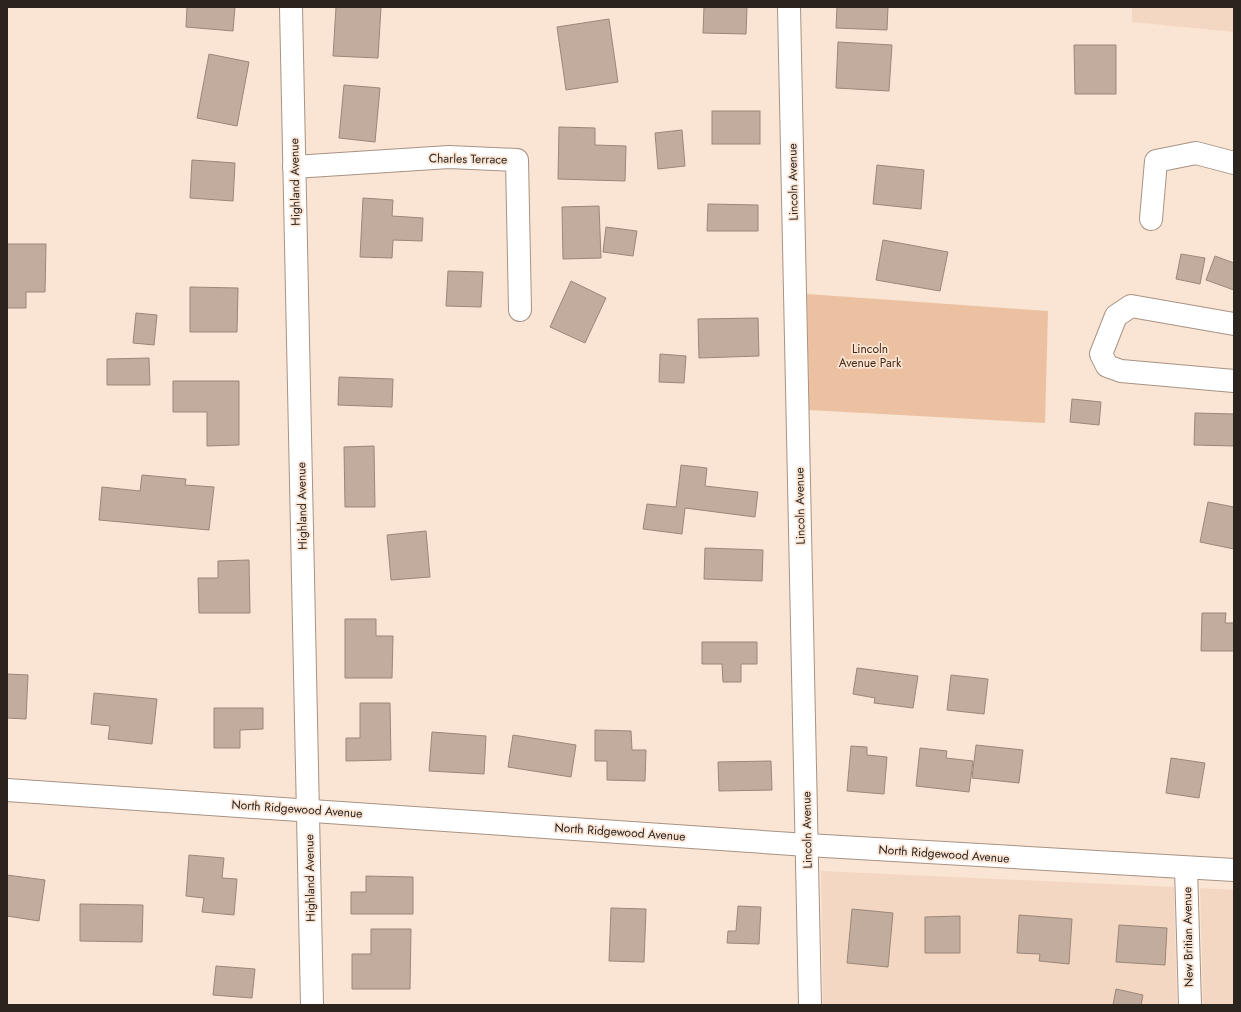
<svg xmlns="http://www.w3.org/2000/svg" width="1241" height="1012" font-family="Jost,sans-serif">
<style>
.built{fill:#f4d7c3}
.green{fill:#ebc1a2}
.building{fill:#c2ac9d;stroke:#9b8778}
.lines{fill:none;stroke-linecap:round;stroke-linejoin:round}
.minor-casing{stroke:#a79384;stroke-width:24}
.minor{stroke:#fff;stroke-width:22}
.labels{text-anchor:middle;stroke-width:3.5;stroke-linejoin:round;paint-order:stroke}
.street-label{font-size:12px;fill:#2b231e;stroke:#fae4d4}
.park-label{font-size:12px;fill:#452913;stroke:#fae4d4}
</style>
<rect width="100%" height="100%" fill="#fae4d4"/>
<g class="built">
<polygon points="1132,7 1234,7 1234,32 1132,22"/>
<polygon points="821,871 1174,887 1177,1005 823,1005"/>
<polygon points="1200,888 1234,890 1234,1005 1203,1005"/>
</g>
<polygon class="green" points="807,294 1048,311 1045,423 809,410"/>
<g class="building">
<polygon points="187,7 235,7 233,31 186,27"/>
<polygon points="336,7 381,7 378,58 333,56"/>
<polygon points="704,7 747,7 746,34 703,33"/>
<polygon points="837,7 888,7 887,30 836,28"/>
<polygon points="609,19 618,82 566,90 557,27"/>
<polygon points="838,42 892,45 889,91 836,88"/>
<polygon points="1074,45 1116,45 1116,94 1075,94"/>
<polygon points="209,54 249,62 237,126 197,118"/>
<polygon points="344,85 380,88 375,142 339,138"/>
<rect x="712" y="111" width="48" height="33"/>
<polygon points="559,127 595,128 595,145 626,146 625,181 558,179"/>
<polygon points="682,130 685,166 658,169 655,133"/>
<polygon points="192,160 235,163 233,201 190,198"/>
<polygon points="877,165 924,170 921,209 873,204"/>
<polygon points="363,198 393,200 392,216 423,218 422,241 393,240 392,258 360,257"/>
<polygon points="708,204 758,205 758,231 707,231"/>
<polygon points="599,206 601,258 563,259 562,207"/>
<polygon points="606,227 637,231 633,256 603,252"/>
<polygon points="883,240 948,252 940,291 876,280"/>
<polygon points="7,244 46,244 45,292 26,292 26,308 7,308"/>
<polygon points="1181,254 1205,258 1200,284 1176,279"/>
<polygon points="1215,256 1234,263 1234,290 1206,280"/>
<polygon points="448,271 483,272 481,307 446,306"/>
<polygon points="571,281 606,298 585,343 550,327"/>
<polygon points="190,287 238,288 237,332 190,332"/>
<polygon points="136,313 157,315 154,345 133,343"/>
<polygon points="758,318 759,356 699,358 698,319"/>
<polygon points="660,354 686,356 684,383 659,382"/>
<polygon points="149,358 150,385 107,385 107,359"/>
<polygon points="339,377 393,379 392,407 338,405"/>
<polygon points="173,381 239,381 239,445 207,446 207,412 173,412"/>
<polygon points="1072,399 1101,402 1099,425 1070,422"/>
<polygon points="1195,413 1234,414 1234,446 1194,445"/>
<polygon points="374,446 375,507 345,507 344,447"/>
<polygon points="681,465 707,468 705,486 758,492 755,517 685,508 682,534 643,529 647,504 676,507"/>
<polygon points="142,475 186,479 185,485 214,487 209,530 99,520 102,487 140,491"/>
<polygon points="1208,502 1234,507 1234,549 1200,542"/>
<polygon points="426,531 430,577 391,580 387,535"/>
<polygon points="705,548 763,550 762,581 704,579"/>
<polygon points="249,560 250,613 199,613 198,578 218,578 218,561"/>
<polygon points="1202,613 1226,613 1225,623 1234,623 1234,651 1201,651"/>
<polygon points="345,619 376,619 376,636 393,636 392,678 345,678"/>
<polygon points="702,642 757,642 757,664 741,664 741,682 723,682 722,664 702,664"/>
<polygon points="857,668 918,676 913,708 874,703 875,698 853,694"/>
<polygon points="7,674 28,675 26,719 7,718"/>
<polygon points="951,675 988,679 984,714 947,710"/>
<polygon points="94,693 157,699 152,744 108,739 110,726 91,724"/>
<polygon points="360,703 390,703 391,760 346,761 346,738 360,738"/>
<polygon points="214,708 263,708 263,729 240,730 240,748 214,748"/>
<polygon points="595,730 631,731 632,750 646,750 645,781 607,780 607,761 595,761"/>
<polygon points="432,732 486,736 484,774 429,771"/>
<polygon points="513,735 576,745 571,777 508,767"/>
<polygon points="976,745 1023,750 1019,783 972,778"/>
<polygon points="851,746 867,747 867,755 887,757 884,794 847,791"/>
<polygon points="920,748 947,751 946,758 973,761 969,792 916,786"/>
<polygon points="1171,758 1205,763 1199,798 1166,793"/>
<polygon points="771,761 772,790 719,791 718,762"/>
<polygon points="189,855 224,858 222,878 237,879 234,915 202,912 204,898 186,896"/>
<polygon points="7,875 45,880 39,921 7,916"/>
<polygon points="366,876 413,877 413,914 351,914 351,892 366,892"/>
<polygon points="80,904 143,905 142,942 80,941"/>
<polygon points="738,906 761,907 759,944 727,943 728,931 736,931"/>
<polygon points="611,908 646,909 644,962 609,961"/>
<polygon points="852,909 893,913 888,967 847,963"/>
<polygon points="1019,915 1072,919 1069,964 1039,961 1040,954 1017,953"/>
<polygon points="960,916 960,953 925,953 925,917"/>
<polygon points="1119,925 1167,928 1165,965 1116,962"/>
<polygon points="371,929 411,929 410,989 352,989 352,954 371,954"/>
<polygon points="216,966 255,969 252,998 213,995"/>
<polygon points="1116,989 1143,995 1141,1005 1113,1005"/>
</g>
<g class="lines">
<defs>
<g id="minor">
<polyline points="291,7 312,1005"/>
<polyline points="789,7 810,1005"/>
<polyline points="294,167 449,157 517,160 520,310"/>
<polyline points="1151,219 1156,161 1196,153 1234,163"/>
<polyline points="1234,324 1131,306 1116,316 1101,354 1107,366 1121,371 1234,381"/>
<polyline points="7,790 807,845 1234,870"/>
<polyline points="1186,868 1190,1005"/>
</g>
</defs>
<use href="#minor" class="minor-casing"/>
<use href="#minor" class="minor"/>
</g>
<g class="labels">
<g class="street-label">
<text transform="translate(468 159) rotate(1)" y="4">Charles Terrace</text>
<text transform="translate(295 182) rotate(-91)" y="4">Highland Avenue</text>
<text transform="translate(793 182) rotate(-91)" y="4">Lincoln Avenue</text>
<text transform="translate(302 506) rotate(-91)" y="4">Highland Avenue</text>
<text transform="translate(800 506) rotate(-91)" y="4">Lincoln Avenue</text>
<text transform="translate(297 809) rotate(4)" y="4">North Ridgewood Avenue</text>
<text transform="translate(807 830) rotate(-91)" y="4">Lincoln Avenue</text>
<text transform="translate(620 832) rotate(4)" y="4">North Ridgewood Avenue</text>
<text transform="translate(944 854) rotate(4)" y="4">North Ridgewood Avenue</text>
<text transform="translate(310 878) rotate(-91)" y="4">Highland Avenue</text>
<text transform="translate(1188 937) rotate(-91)" y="4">New Britian Avenue</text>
</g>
<g class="park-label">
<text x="870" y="353">Lincoln<tspan x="870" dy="14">Avenue Park</tspan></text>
</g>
</g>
<rect width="1241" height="1012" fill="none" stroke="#2b231e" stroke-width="16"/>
</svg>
